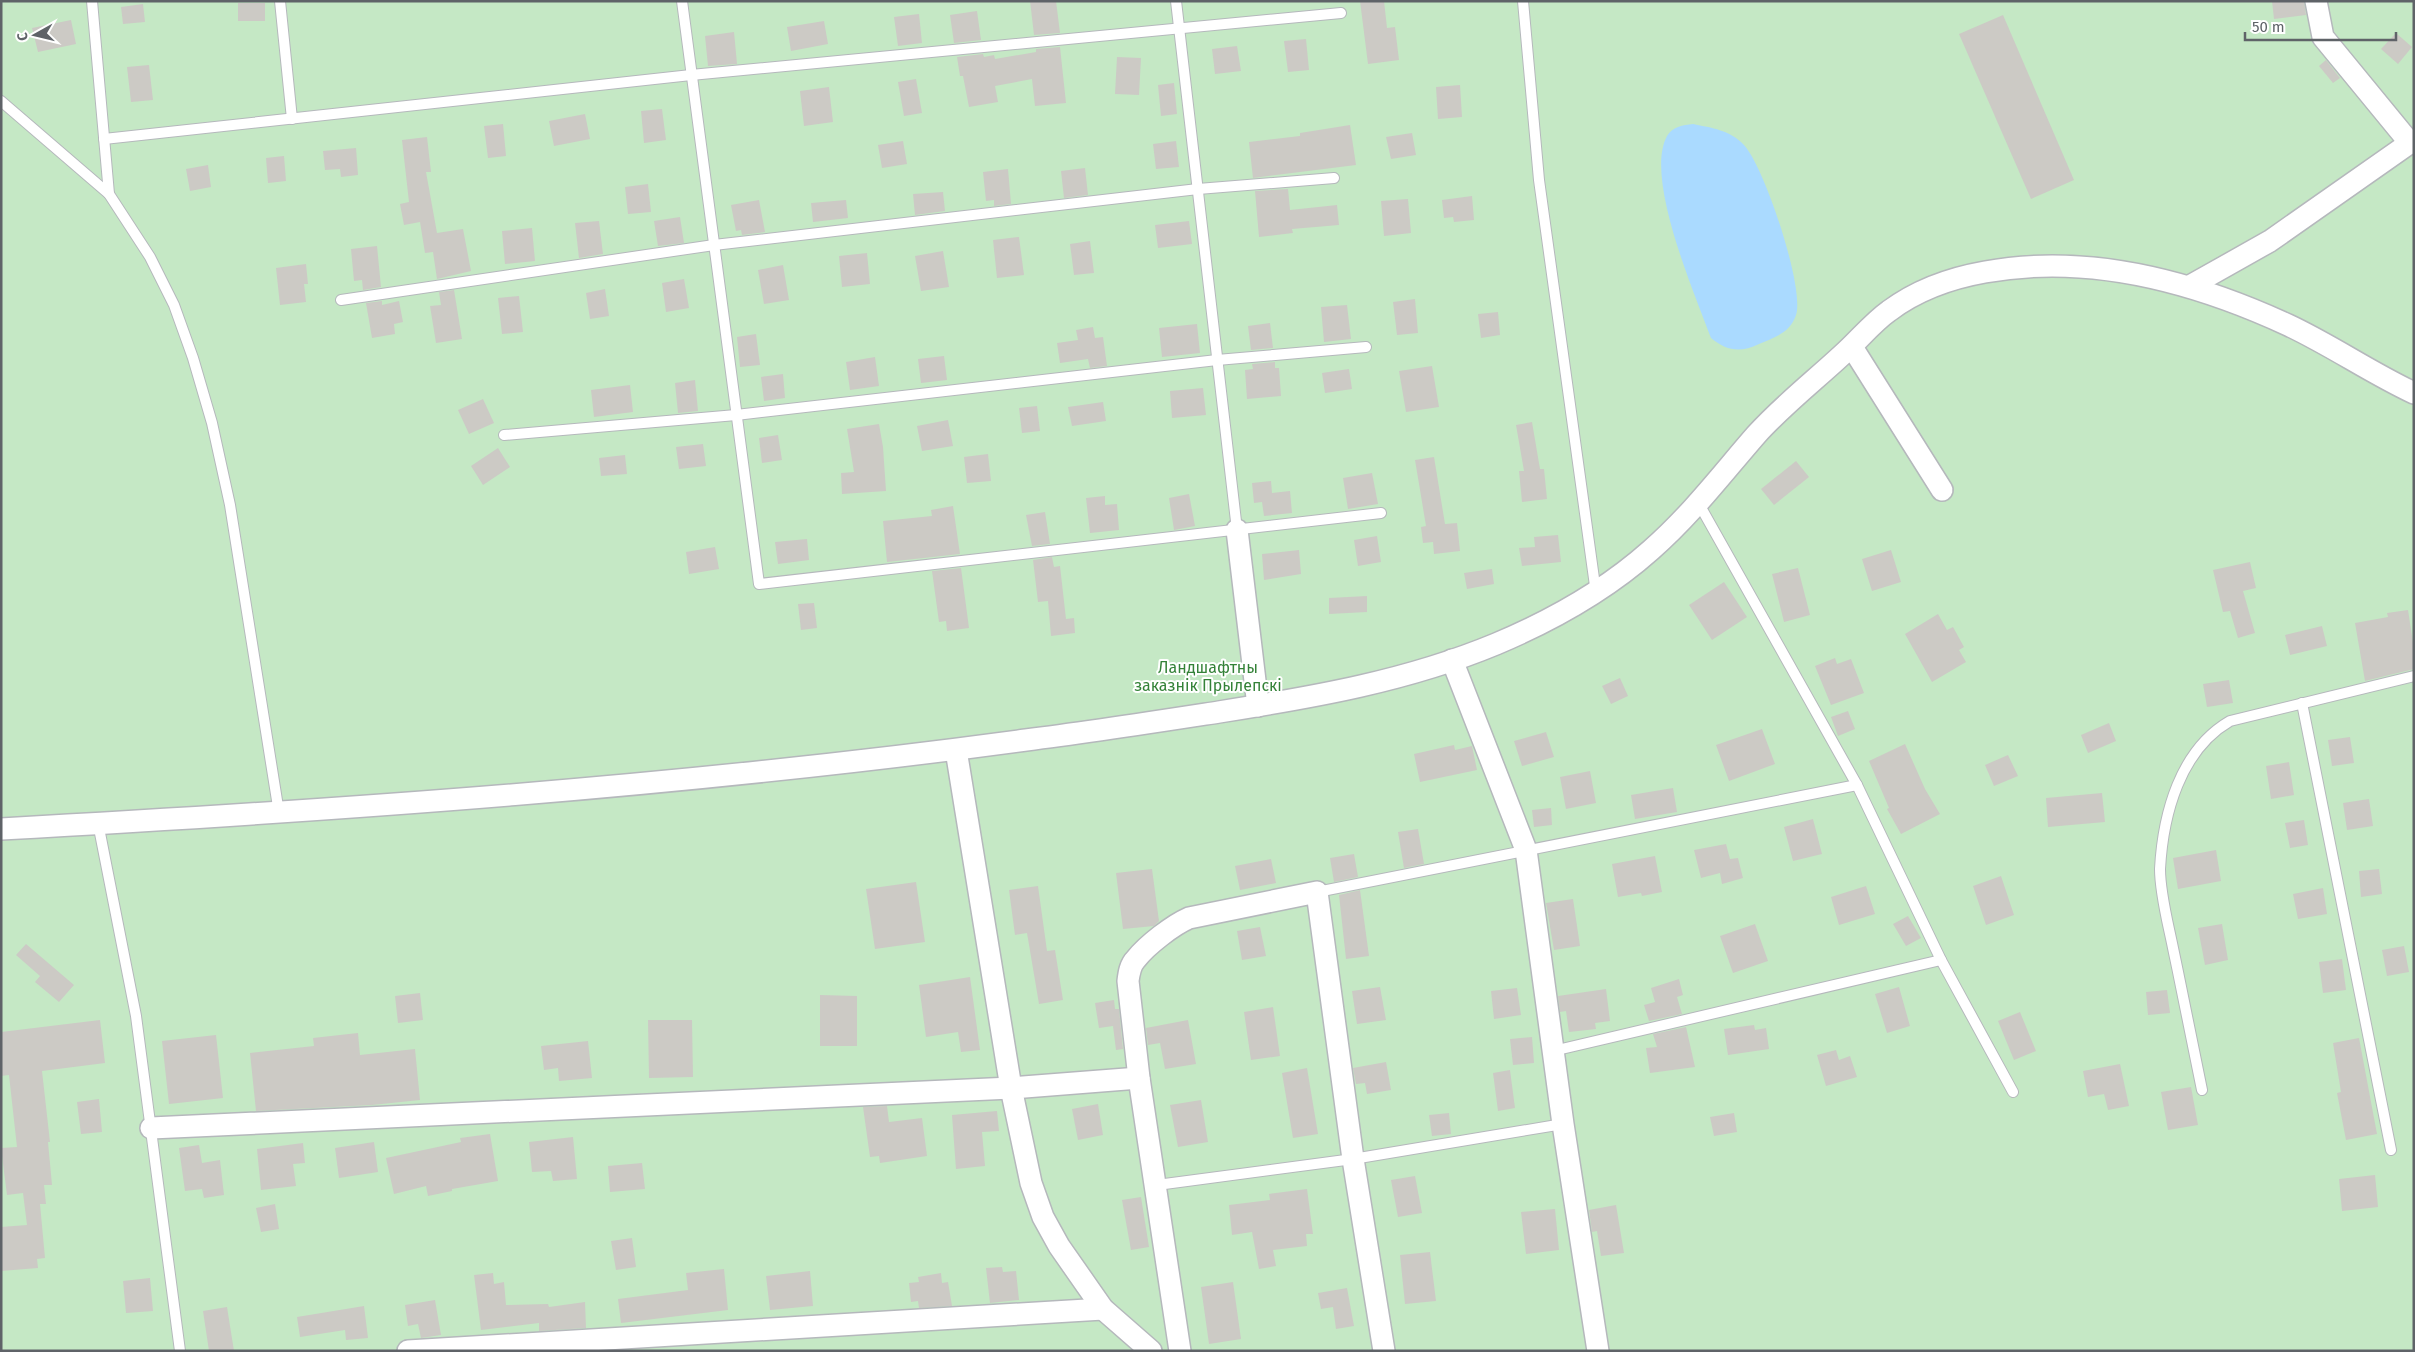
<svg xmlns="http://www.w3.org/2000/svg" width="2415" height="1352" font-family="'Fira Sans',sans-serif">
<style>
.green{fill:#c5e8c5}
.water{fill:#aadaff}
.building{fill:#cccac5}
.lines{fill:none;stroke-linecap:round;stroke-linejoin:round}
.service-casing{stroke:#b5b8bc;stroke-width:12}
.minor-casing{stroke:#b5b8bc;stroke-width:24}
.service{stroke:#fff;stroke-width:10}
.minor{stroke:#fff;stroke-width:21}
.labels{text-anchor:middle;stroke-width:4;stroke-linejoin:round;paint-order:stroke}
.park-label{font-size:16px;fill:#348238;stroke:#fff}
</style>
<rect width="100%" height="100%" fill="#f1efe8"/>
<rect class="green" x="1" y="1" width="2413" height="1350"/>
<path class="water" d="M 1693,124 C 1712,128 1730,130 1744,145 C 1764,166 1805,288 1796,315 C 1790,333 1775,337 1759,344 C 1740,353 1727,351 1711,338 C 1695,294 1644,178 1667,136 C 1672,127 1683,125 1693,124 Z"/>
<g class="building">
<polygon points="1030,1 1056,1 1060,33 1034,35"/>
<polygon points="1360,1 1384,1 1387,28 1395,27 1399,60 1368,64"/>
<polygon points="2272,1 2304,1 2306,15 2274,19"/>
<rect x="238" y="3" width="27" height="18"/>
<polygon points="143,4 145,22 123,24 121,7"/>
<polygon points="977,11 981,40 954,43 950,15"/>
<polygon points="919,14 922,43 898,46 894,17"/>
<polygon points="2003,15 2074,180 2031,199 1959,34"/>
<polygon points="71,20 76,44 38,52 32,28"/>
<polygon points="824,21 828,44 791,51 787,27"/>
<polygon points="734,32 737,64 708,66 705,36"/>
<polygon points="2396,33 2412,47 2398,64 2381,49"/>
<polygon points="1306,39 1309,70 1288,72 1284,41"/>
<polygon points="1237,46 1241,71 1215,74 1212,49"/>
<polygon points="1060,47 1066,103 1035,106 1032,79 995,86 998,102 969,107 963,76 960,76 957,57 983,54 984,57 994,55 995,59 1036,52 1036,49"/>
<polygon points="1117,57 1141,58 1139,95 1115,94"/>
<polygon points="2326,60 2340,78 2333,83 2319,66"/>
<polygon points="149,65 153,100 131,102 127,67"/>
<polygon points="916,79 922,113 904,116 898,82"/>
<polygon points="1174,83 1177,114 1161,116 1158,85"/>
<polygon points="1460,85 1462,117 1438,119 1436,87"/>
<polygon points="829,87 833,122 804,126 800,91"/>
<polygon points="662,109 666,140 644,143 641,111"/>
<polygon points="585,114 590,139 554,146 549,121"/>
<polygon points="503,124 506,156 488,158 484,126"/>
<polygon points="1350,125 1356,165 1253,178 1249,142 1300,136 1300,133"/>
<polygon points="1412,133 1416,155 1391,159 1386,137"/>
<polygon points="427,137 431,172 426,172 437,233 463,229 471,271 437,279 433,252 425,253 420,222 404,225 400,204 409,202 402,140"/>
<polygon points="903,141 907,164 882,168 878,145"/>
<polygon points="1176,141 1179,167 1156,169 1153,144"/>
<polygon points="356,148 358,175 341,177 340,169 325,170 323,151"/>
<polygon points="284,156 286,181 268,183 266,158"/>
<polygon points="208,165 211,187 190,191 186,169"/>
<polygon points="1085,168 1088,195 1064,198 1061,171"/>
<polygon points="1008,169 1011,204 994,206 994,200 986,201 983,172"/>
<polygon points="648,184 651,212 628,214 625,187"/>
<polygon points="1288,189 1290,210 1337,205 1339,225 1292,229 1293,233 1259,237 1255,191"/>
<polygon points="943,192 945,211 915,215 913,194"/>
<polygon points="1472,196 1474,220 1454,222 1453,217 1444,218 1442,200"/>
<polygon points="1408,199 1411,233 1384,236 1381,201"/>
<polygon points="759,200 765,232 742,235 741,230 736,231 731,205"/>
<polygon points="846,200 848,218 813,222 811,203"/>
<polygon points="680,217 684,243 658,246 654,221"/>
<polygon points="599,221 603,254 579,258 575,223"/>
<polygon points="1189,221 1192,244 1158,248 1155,225"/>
<polygon points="532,228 535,261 505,264 502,231"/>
<polygon points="1019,237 1024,275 997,278 993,240"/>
<polygon points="1090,241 1094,273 1074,275 1070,244"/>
<polygon points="377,246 381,287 363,290 362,280 354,281 351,249"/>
<polygon points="943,251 949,287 921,291 915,256"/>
<polygon points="867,253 870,284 842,287 839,256"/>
<polygon points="306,264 308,284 304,284 306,302 280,305 276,268"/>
<polygon points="783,265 789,300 764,304 758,270"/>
<polygon points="684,279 689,308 666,312 662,283"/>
<polygon points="605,289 609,316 590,319 586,293"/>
<polygon points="454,290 462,339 436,343 430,306 441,305 439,292"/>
<polygon points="519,296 523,332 502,334 498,298"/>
<polygon points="1415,299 1418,333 1397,335 1393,302"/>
<polygon points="382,301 382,305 399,301 403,322 394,324 395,334 372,338 366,303"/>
<polygon points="1347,305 1351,339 1324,342 1321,307"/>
<polygon points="1498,312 1500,335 1481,338 1478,314"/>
<polygon points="1270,323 1273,348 1251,350 1248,326"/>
<polygon points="1197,324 1200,353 1162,357 1159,328"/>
<polygon points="1093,327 1095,338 1103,337 1107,366 1090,368 1088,359 1060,363 1057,343 1078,340 1076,330"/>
<polygon points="756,334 760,365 740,367 737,337"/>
<polygon points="944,356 947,380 921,383 918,359"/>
<polygon points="875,357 879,386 850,390 846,362"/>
<polygon points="1275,362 1275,368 1279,368 1281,396 1247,399 1245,370 1253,369 1252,364"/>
<polygon points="1432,366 1439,407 1406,412 1399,371"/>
<polygon points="1349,369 1352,389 1325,393 1322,373"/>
<polygon points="783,374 785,398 764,401 761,377"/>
<polygon points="695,380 698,411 678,413 675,383"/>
<polygon points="630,385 633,412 594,417 591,390"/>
<polygon points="1203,388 1206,415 1172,418 1170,391"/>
<polygon points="483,399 494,423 469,434 458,410"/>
<polygon points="1103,402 1106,421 1072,426 1068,407"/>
<polygon points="1037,406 1040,431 1022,433 1019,408"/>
<polygon points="948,420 953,446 922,451 917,426"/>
<polygon points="1532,422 1540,469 1544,469 1547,499 1522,502 1519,471 1524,471 1516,425"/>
<polygon points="879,424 883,447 886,491 842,494 841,473 854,472 847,429"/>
<polygon points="778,435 782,460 762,463 759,438"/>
<polygon points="703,444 706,466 679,469 676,447"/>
<polygon points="498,448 510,467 483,485 471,466"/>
<polygon points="988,454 991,481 967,483 964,457"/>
<polygon points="625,455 627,474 601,476 599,458"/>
<polygon points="1434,457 1445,524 1457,523 1460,551 1434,554 1433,542 1423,543 1421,527 1426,526 1415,460"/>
<polygon points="1796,461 1809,477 1774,505 1761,489"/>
<polygon points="1372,473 1378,504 1348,509 1343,478"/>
<polygon points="1271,481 1272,493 1290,491 1292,513 1264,516 1262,502 1254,503 1252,483"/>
<polygon points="1189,494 1195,526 1174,530 1169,498"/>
<polygon points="1105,496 1105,505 1117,504 1119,530 1090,533 1086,498"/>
<polygon points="953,506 960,554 887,562 883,521 932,516 931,510"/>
<polygon points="1045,512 1050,544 1032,546 1026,515"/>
<polygon points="1558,535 1561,562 1522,566 1519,548 1535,547 1534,537"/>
<polygon points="1377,536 1381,562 1358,566 1354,540"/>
<polygon points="807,539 809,560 778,564 775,542"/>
<polygon points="715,547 719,569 689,574 686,552"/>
<polygon points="1299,550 1301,574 1264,580 1262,554"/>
<polygon points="1891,550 1901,582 1872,591 1862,559"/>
<polygon points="1052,557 1054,567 1060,566 1066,619 1074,618 1075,633 1051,636 1048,601 1038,602 1033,560"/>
<polygon points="2250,562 2256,588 2243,591 2255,633 2238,638 2230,611 2223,612 2213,570"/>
<polygon points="961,568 969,628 947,631 946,621 939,622 932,571"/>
<polygon points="1798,568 1810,615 1784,622 1772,574"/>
<polygon points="1492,569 1494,584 1467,589 1464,573"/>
<polygon points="1724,582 1747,617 1712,640 1689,605"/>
<polygon points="1367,596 1367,612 1329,614 1329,598"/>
<polygon points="814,603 817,628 801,630 798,604"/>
<polygon points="2408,610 2414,649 2414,669 2365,681 2355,623 2388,617 2387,613"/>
<polygon points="1938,614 1947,630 1953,627 1964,647 1959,650 1966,662 1932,682 1905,634"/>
<polygon points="2322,626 2327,646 2290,655 2285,635"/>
<polygon points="1835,658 1837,664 1851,659 1864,693 1831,705 1815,666"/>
<polygon points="1620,678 1628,696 1611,704 1602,686"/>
<polygon points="2229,680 2233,703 2207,707 2203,684"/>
<polygon points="1848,711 1855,729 1838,736 1831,717"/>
<polygon points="2109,723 2116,741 2088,753 2081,735"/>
<polygon points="1762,729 1775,764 1729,781 1716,745"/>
<polygon points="1546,732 1554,757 1522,766 1514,741"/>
<polygon points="2350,737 2354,763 2332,766 2328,740"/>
<polygon points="1905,744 1925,789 1940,814 1901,834 1887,809 1889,808 1869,761"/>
<polygon points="1454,745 1455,750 1472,746 1477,770 1420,782 1414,754"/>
<polygon points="2008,755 2018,776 1994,786 1985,765"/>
<polygon points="2289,762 2294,795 2271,799 2266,766"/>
<polygon points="1590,771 1596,803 1566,809 1560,777"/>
<polygon points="1673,788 1677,812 1635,819 1631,795"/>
<polygon points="2102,793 2105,822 2048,827 2046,798"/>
<polygon points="2369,799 2373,826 2347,830 2343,803"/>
<polygon points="1551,808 1552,825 1534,827 1532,810"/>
<polygon points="1813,819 1822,854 1793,861 1784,827"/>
<polygon points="2304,820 2308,845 2290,848 2285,823"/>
<polygon points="1418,829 1424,864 1404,868 1398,832"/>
<polygon points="1726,844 1730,859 1738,858 1743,878 1722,884 1720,873 1701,878 1694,850"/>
<polygon points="2216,850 2221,881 2178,889 2173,858"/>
<polygon points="1354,854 1358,877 1334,882 1330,858"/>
<polygon points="1655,856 1662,892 1642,896 1641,893 1618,897 1612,864"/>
<polygon points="1271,859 1276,883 1240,890 1235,866"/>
<polygon points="1152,869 1159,921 1154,926 1123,929 1116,873"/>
<polygon points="2379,869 2382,894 2361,897 2359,871"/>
<polygon points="2001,876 2014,915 1986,925 1973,886"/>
<polygon points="916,882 925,942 875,949 866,889"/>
<polygon points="1038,886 1047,951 1055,950 1063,1000 1039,1004 1027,933 1015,935 1009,890"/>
<polygon points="1866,886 1875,914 1839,925 1831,897"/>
<polygon points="2323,888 2327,914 2298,919 2293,894"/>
<polygon points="1360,890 1369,956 1346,959 1339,895"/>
<polygon points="1573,899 1580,946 1554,950 1546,903"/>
<polygon points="1908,916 1921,938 1906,946 1893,924"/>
<polygon points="1755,924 1768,961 1733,973 1720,936"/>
<polygon points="2222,924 2228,960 2205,965 2198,928"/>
<polygon points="1260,927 1266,956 1242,960 1237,931"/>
<polygon points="26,944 74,985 59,1002 35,982 40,976 16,955"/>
<polygon points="2404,946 2409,972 2387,976 2382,950"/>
<polygon points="2342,959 2346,990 2323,993 2319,962"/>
<polygon points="970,977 980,1050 961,1052 958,1032 926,1037 919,985"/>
<polygon points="1679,979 1683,995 1677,997 1682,1014 1649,1021 1644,1005 1655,1002 1651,988"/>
<polygon points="1380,987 1386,1020 1357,1024 1352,991"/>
<polygon points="1899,987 1910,1026 1887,1033 1875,994"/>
<polygon points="1517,988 1521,1015 1494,1019 1491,991"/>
<polygon points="1606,989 1610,1021 1595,1023 1596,1029 1569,1032 1566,1011 1560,1012 1558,996"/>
<polygon points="2167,990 2170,1013 2148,1015 2146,992"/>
<polygon points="420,993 423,1020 398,1023 395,996"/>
<polygon points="820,995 857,996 857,1046 820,1046"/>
<polygon points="1114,1000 1115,1009 1119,1009 1123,1049 1116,1050 1113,1026 1099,1028 1095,1003"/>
<polygon points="1273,1007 1280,1056 1251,1060 1244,1012"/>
<polygon points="2020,1012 2036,1051 2014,1060 1998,1021"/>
<polygon points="100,1020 105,1063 42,1071 50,1142 48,1142 52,1185 44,1185 46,1204 40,1204 45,1258 37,1259 38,1268 1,1271 1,1227 27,1225 23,1193 7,1195 1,1148 17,1147 9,1075 1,1076 1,1032"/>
<polygon points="648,1020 692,1020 693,1077 649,1078"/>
<polygon points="1188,1020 1196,1064 1165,1069 1160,1043 1148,1045 1146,1028"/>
<polygon points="1754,1025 1755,1030 1766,1028 1769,1049 1728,1055 1724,1029"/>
<polygon points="1686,1027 1695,1067 1650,1073 1646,1048 1657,1047 1653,1034"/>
<polygon points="358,1033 360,1055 415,1049 420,1100 372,1105 256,1111 250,1053 314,1046 313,1038"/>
<polygon points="216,1035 223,1098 169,1104 162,1041"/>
<polygon points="1532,1037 1534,1063 1513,1065 1510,1039"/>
<polygon points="2359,1038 2377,1134 2346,1140 2337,1093 2341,1092 2333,1043"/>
<polygon points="588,1041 592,1078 559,1081 558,1068 544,1070 541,1046"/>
<polygon points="1836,1050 1839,1060 1850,1056 1857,1077 1826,1086 1817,1055"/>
<polygon points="1386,1062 1391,1090 1367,1094 1365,1083 1356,1084 1353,1068"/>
<polygon points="2120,1064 2129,1106 2108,1110 2104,1094 2088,1097 2083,1071"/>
<polygon points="1307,1068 1318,1134 1293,1138 1282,1073"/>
<polygon points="1510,1070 1515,1108 1498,1111 1493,1073"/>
<polygon points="2191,1087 2198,1125 2168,1130 2161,1092"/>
<polygon points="99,1099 102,1132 81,1134 77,1102"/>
<polygon points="1201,1100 1208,1142 1178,1147 1170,1105"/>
<polygon points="1098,1104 1103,1135 1078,1140 1072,1109"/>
<polygon points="887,1106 889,1122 922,1118 927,1156 880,1163 879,1156 870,1157 863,1107"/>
<polygon points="997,1111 999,1131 982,1132 985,1166 956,1169 952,1115"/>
<polygon points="1449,1113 1451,1134 1432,1136 1429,1115"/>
<polygon points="1734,1113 1737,1132 1714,1136 1710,1117"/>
<polygon points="490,1134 498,1181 452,1189 452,1191 428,1196 426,1186 394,1194 386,1158 461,1142 460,1138"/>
<polygon points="573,1137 577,1179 553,1181 551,1171 532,1172 529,1142"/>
<polygon points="374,1142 378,1172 339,1178 335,1148"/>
<polygon points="303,1143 305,1163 293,1164 296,1186 261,1190 257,1149"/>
<polygon points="199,1145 202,1163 220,1160 224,1195 204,1198 202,1189 185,1191 179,1148"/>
<polygon points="642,1163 645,1189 610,1192 608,1166"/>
<polygon points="2375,1175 2378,1207 2342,1211 2339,1179"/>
<polygon points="1415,1176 1422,1213 1398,1217 1391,1180"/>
<polygon points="1307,1189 1313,1234 1306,1234 1307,1246 1273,1250 1276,1266 1259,1269 1252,1232 1232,1235 1229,1205 1270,1200 1269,1194"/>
<polygon points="1141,1197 1149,1247 1131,1250 1122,1200"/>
<polygon points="275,1204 279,1229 261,1232 256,1208"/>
<polygon points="1616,1205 1624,1253 1601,1256 1597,1231 1592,1232 1589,1210"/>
<polygon points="1555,1209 1559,1250 1526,1254 1521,1212"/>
<polygon points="632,1238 636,1267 616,1270 611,1241"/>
<polygon points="1430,1252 1436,1301 1405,1304 1400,1255"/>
<polygon points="1002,1267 1003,1272 1016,1271 1019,1300 990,1303 986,1268"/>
<polygon points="724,1269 728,1310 621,1323 618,1299 688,1290 686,1273"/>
<polygon points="810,1271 813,1306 770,1310 766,1276"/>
<polygon points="493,1273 494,1284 504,1282 506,1305 548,1304 549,1307 585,1302 586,1328 539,1331 539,1323 481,1330 474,1275"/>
<polygon points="941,1273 942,1283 948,1282 952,1306 919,1308 918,1301 911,1302 909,1283 919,1282 918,1277"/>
<polygon points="150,1278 153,1311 126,1313 123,1281"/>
<polygon points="1233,1282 1241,1339 1209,1344 1201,1287"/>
<polygon points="1347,1288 1354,1326 1336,1329 1333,1307 1321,1309 1318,1293"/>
<polygon points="435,1300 441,1335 421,1338 418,1324 408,1326 405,1305"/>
<polygon points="364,1306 368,1338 346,1340 345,1330 300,1337 297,1317"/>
<polygon points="227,1307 234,1351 209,1351 203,1311"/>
</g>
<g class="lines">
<defs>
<g id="service">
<polyline points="92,1 109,194"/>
<polyline points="280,1 292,119"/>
<polyline points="682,1 759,584 1381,513"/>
<polyline points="1176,1 1237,530"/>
<polyline points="1523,1 1539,180 1596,593"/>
<polyline points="1,101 109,194 150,257 174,305 193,358 212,423 230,505 279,813"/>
<polyline points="104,139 691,75 1341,13"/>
<polyline points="341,300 714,245 1198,189 1334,178"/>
<polyline points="504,435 736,415 1217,360 1366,347"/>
<polyline points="1699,504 1857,785 1941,960"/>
<polyline points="2302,703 2391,1150"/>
<polyline points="98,823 136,1016 180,1351"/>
<polyline points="1317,892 1857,785"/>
<polyline points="1553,1051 1941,960 2013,1092"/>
<path d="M 2202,1090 C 2192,1042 2183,995 2173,948 C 2168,923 2160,894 2160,869 C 2163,814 2180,750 2230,721 L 2414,676"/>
<polyline points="1157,1185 1353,1159 1563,1124"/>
</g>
<g id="minor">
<polyline points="2316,1 2323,37 2410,143"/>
<polyline points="2190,286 2270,241 2414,140"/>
<polyline points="1852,347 1942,490"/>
<polyline points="1237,530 1258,706"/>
<polyline points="1452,660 1526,850 1563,1124 1598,1351"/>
<polyline points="956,750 1011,1088 1031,1183 1043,1217 1059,1246 1103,1309 1151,1351"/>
<path d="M 1,829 C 344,810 686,786 1026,740 C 1090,732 1154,722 1219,712 C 1314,697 1407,681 1496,644 C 1553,620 1605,591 1651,550 C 1691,515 1722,474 1756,435 C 1782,406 1814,381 1842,355 C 1858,341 1872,323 1889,311 C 1917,290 1951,278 1985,272 C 2088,253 2195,282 2288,325 C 2331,345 2371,373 2414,393"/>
<polyline points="151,1128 1011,1088 1139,1078"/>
<polyline points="408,1351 1103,1309"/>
<path d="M 1180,1351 L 1139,1078 L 1128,981 C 1129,973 1130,965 1136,959 C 1147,945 1173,925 1189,918 L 1317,892 L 1353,1159 L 1384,1351"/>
</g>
</defs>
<use href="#service" class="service-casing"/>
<use href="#minor" class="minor-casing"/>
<use href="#service" class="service"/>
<use href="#minor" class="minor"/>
</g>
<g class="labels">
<g class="park-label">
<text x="1208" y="673">Ландшафтны<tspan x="1208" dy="18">заказнік Прылепскі</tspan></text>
</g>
</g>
<rect width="2415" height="1352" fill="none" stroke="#5f6368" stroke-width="5"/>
<g transform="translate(35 35) rotate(262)" stroke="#ffffff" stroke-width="4" paint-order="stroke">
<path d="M0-4L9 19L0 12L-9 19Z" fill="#5f6368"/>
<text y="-8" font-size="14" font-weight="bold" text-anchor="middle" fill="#5f6368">С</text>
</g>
<path d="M2245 32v8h151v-8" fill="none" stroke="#5f6368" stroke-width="2.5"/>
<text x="2252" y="32" font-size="15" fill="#5f6368" stroke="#ffffff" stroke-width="4" paint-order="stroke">50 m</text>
</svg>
